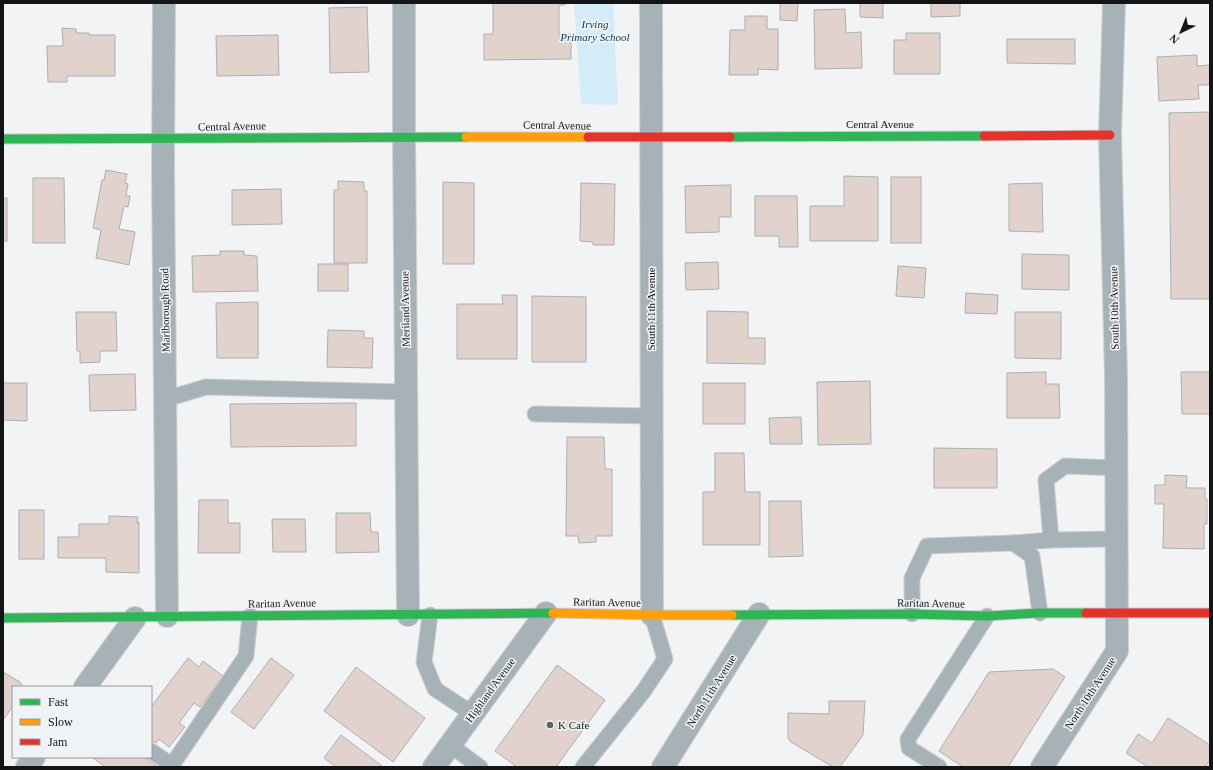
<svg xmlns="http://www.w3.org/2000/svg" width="1213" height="770" font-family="Georgia,serif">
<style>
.green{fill:#d3ecf8}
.building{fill:#e2d2ce;stroke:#adaeae}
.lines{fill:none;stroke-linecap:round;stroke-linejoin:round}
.lane-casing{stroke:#cecfcf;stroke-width:17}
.street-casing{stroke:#cecfcf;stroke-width:24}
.fast-casing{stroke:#cecfcf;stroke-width:11}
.slow-casing{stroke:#cecfcf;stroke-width:11}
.jam-casing{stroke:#cecfcf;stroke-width:11}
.lane{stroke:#a7b2b8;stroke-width:15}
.street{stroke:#a7b2b8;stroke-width:22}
.fast{stroke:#30b455;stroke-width:9}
.slow{stroke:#ff9f0a;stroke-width:9}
.jam{stroke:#e5322d;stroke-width:9}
.poi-dot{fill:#616263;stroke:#f0f3f5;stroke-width:1.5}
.labels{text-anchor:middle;stroke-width:3;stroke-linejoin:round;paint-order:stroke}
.park-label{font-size:11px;font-style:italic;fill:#083646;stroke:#f0f3f5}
.street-label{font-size:11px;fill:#131415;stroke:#f0f3f5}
.poi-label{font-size:11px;fill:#131415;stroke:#f0f3f5;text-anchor:start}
</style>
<rect width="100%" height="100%" fill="#f1f3f4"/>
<polygon class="green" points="574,3 613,3 618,105 581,104"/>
<g class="building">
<polygon points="493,3 565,3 565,5 559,5 559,35 571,34 571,59 484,60 484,34 493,34"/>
<polygon points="780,3 798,3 797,21 780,20"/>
<polygon points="860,3 883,3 883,18 860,17"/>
<polygon points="931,3 960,3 960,16 931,17"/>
<polygon points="367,7 369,72 330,73 329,8"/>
<polygon points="845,9 846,33 861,32 862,68 815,69 814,10"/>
<polygon points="745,16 767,16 767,29 778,29 778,70 758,69 758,75 729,75 730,30 745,30"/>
<polygon points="62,28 76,29 76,33 89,33 89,35 115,35 115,76 67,76 67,82 48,82 47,46 63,46"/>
<polygon points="906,33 940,33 940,74 894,74 894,40 906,40"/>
<polygon points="278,35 279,75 217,76 216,36"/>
<polygon points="1007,39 1075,39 1075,64 1007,63"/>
<polygon points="1197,55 1197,66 1210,65 1210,85 1198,85 1199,99 1159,101 1157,57"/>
<polygon points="1210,112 1210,299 1171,299 1169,113"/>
<polygon points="106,170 127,174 125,183 128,184 126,196 130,196 128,207 124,206 119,229 135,232 129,265 96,258 101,230 93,228 102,180 104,180"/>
<polygon points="844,176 878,177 878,241 810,241 810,206 844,206"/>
<rect x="891" y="177" width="30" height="66"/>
<polygon points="33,178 64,178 65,243 33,243"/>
<polygon points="338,181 364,182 364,191 367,191 367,263 334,263 334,190 338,190"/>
<polygon points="443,182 474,183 474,264 443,264"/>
<polygon points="581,183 615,184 614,245 593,245 593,242 580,241"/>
<polygon points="1042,183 1043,232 1009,231 1009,184"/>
<polygon points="731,185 731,217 719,217 719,232 686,233 685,186"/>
<polygon points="281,189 282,224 232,225 232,190"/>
<polygon points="755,196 797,196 798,247 779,247 779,236 755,236"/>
<rect x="3" y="198" width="4" height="43"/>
<polygon points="220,251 244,251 244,255 257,256 258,291 193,292 192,256 220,255"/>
<polygon points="1022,254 1069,255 1069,290 1022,289"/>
<polygon points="718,262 719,289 686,290 685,263"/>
<rect x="318" y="264" width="30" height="27"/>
<polygon points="898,266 926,268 924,298 896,296"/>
<polygon points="966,293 998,295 997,314 965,313"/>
<polygon points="502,295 517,295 517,359 457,359 457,304 503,304"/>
<polygon points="532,296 586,297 586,362 532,362"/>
<polygon points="258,302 258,358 217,358 216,303"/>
<polygon points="707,311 748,312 748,338 765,338 765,364 707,363"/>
<polygon points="76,312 116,312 117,351 100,351 100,362 80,363 80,351 77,351"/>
<polygon points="1015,312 1061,312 1061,359 1015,358"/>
<polygon points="328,330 364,331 364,338 373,338 372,368 327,367"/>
<polygon points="1046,372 1046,384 1059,384 1060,418 1007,418 1007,373"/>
<polygon points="1181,372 1210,372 1210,414 1182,414"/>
<polygon points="135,374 136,410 90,411 89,375"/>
<polygon points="870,381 871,444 818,445 817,382"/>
<polygon points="3,383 27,383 27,421 3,420"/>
<rect x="703" y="383" width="42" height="41"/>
<polygon points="356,403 356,446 231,447 230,404"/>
<polygon points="801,417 802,444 770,444 769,418"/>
<polygon points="567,437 604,437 605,469 612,469 612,536 596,536 596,542 579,543 578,536 566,536"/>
<polygon points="934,448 997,449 997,488 934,488"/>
<polygon points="715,453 744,453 745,492 760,492 760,545 703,545 703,492 715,492"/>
<polygon points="1165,475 1187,476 1186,488 1205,488 1205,499 1207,499 1207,524 1204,524 1204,549 1163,548 1164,504 1155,504 1155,485 1165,485"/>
<polygon points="199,500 228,500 228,523 240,523 240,553 198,553"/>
<polygon points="769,501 801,501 803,556 769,557"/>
<rect x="19" y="510" width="25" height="49"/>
<polygon points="336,513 370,513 371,532 378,532 379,552 336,553"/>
<polygon points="109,516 138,517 137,523 139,522 139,573 106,572 106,558 58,558 58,537 79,537 79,524 109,524"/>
<polygon points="272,519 305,519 306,552 273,552"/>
<polygon points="188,658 199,667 203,661 223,676 200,707 194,703 179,723 185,727 169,747 159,739 156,743 151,740 151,707"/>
<polygon points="271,658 294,675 254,729 231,712"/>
<polygon points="557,665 605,700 556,767 517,767 495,751"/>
<polygon points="356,667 425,718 393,762 324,711"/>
<polygon points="1053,669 1065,677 1008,767 963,767 939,751 989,672"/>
<polygon points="3,672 20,682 23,687 13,687 13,706 3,720"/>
<polygon points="829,701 865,701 863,735 840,767 833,767 791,742 788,738 788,713 829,714"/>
<polygon points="1168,718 1210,745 1210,760 1205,767 1148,767 1126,753 1138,734 1152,743"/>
<polygon points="341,735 382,766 380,767 336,767 324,758"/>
<polygon points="92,757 144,757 158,767 105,767"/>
</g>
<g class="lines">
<defs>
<g id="lane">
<polyline points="166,399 206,387 406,392"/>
<polyline points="535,414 652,416"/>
<polyline points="1116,468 1065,466 1046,480 1051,540 1116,539"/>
<polyline points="1013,543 1051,540"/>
<polyline points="912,614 912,578 927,546 1013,543 1032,556 1040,613"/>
<polyline points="430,615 424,662 435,689 473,714"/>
<polyline points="450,745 480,767"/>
<polyline points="151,751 172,765 246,656 250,616"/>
<polyline points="583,767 643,692 665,659 652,615"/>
<polyline points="939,767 909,748 908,739 987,616"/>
</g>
<g id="street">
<polyline points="164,3 163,168 167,616"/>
<polyline points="404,3 404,136 408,615"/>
<polyline points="651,3 652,615"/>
<polyline points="85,687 135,618"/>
<polyline points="27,767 34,757"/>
<polyline points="434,767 546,613"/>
<polyline points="663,767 759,614"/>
<polyline points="1042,767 1117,651 1116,375 1110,135 1114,3"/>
</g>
<g id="fast">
<polyline points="730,137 984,136"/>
<polyline points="3,139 466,137"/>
<polyline points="732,615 912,614 987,616 1040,613 1086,613"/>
<polyline points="3,618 553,613"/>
</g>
<g id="slow">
<polyline points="466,137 588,137"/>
<polyline points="553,613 652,615 732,615"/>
</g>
<g id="jam">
<polyline points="984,136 1110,135"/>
<polyline points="588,137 730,137"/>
<polyline points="1086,613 1210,613"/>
</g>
</defs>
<use href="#lane" class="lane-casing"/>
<use href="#street" class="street-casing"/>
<use href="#fast" class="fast-casing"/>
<use href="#slow" class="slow-casing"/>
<use href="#jam" class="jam-casing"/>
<use href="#lane" class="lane"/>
<use href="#street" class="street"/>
<use href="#fast" class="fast"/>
<use href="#slow" class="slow"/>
<use href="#jam" class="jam"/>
</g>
<circle class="poi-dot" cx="550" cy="725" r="4"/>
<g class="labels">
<g class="park-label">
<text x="595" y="28">Irving<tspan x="595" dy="13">Primary School</tspan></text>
</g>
<g class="street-label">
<text x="880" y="128">Central Avenue</text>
<text transform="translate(557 125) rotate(1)" y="4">Central Avenue</text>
<text transform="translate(232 126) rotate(-1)" y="4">Central Avenue</text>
<text transform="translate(1114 308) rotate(-91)" y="4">South 10th Avenue</text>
<text transform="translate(405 309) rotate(-91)" y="4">Meriland Avenue</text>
<text transform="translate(651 309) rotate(-90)" y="4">South 11th Avenue</text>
<text transform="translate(165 310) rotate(-91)" y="4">Marlborough Road</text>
<text transform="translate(607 602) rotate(1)" y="4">Raritan Avenue</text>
<text transform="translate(282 603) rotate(-1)" y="4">Raritan Avenue</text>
<text transform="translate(931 603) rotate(1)" y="4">Raritan Avenue</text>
<text transform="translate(490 690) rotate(-54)" y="4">Highland Avenue</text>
<text transform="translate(711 691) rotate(-58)" y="4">North 11th Avenue</text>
<text transform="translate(1090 693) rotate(-57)" y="4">North 10th Avenue</text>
</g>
<g class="poi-label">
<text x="558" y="729">K Cafe</text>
</g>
</g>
<rect width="1213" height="770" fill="none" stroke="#131415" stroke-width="8"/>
<rect x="12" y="686" width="140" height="72" fill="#f0f3f5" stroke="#989a9b"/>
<rect x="20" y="699" width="20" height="6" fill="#30b455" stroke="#989a9b"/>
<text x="48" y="706" font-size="12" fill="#131415">Fast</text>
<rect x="20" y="719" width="20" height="6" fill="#ff9f0a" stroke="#989a9b"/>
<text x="48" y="726" font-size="12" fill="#131415">Slow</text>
<rect x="20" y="739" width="20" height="6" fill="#e5322d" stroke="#989a9b"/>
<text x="48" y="746" font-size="12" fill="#131415">Jam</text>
<g transform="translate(1181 32) rotate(223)" stroke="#f0f3f5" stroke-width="3" paint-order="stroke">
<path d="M0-3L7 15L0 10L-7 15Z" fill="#131415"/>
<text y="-6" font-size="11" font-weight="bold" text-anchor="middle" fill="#131415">N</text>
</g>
</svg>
